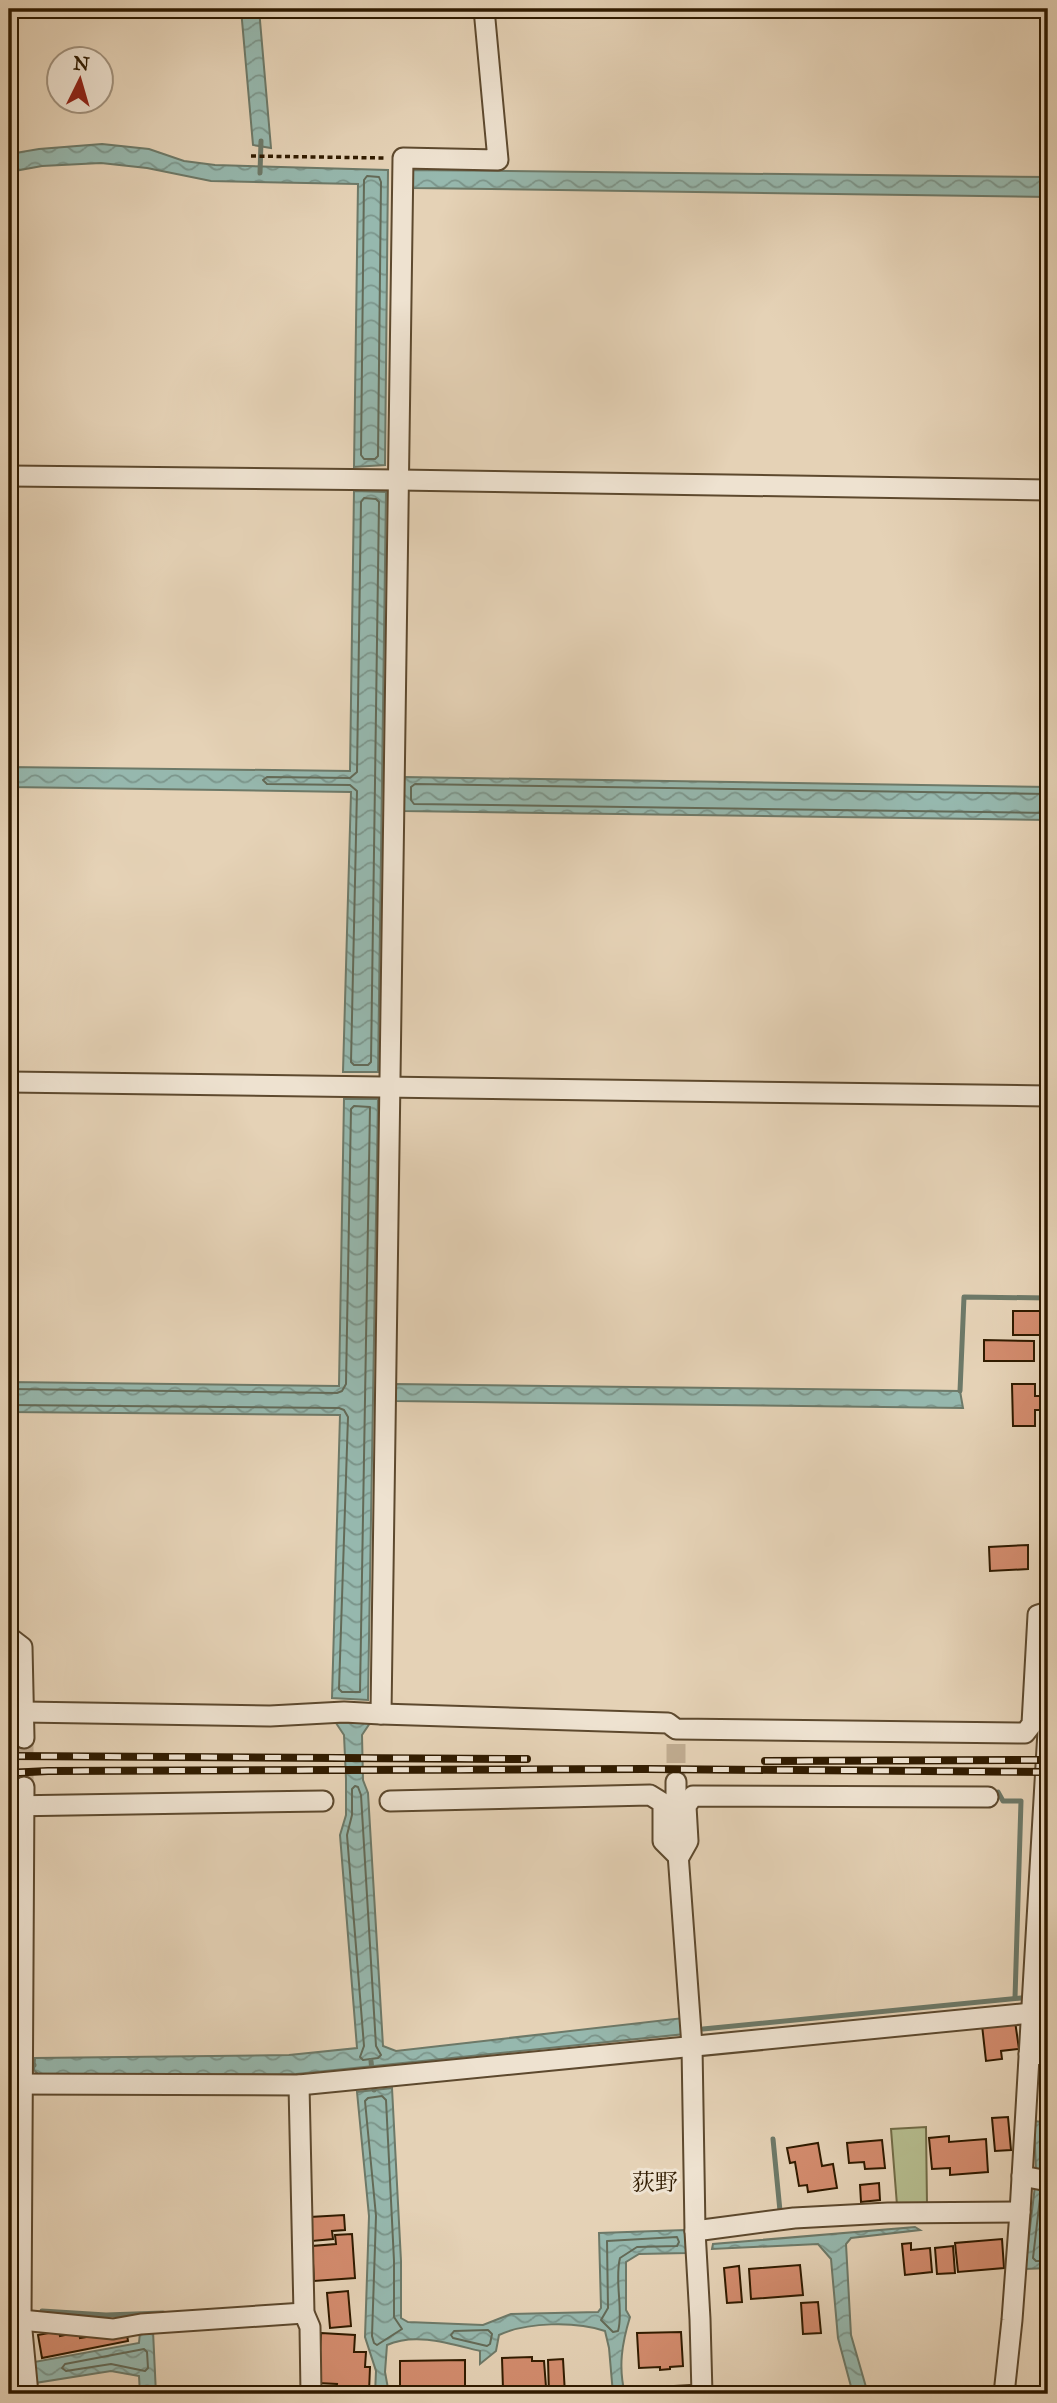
<svg xmlns="http://www.w3.org/2000/svg" width="1057" height="2403" font-family="'IM FELL Great Primer','Noto Serif JP',serif">
<style>
.grass{fill:#b5bc8e;stroke:#726c47;stroke-width:2}
.water{fill:url(#water-waves);stroke:#6d7968;stroke-width:2}
.lines{fill:none;stroke-linecap:round;stroke-linejoin:round}
.shore{stroke:#636a57;stroke-width:2}
.stream{stroke:#6d7968;stroke-width:5}
.building{fill:#d38c6e;stroke:#301b00;stroke-width:2}
.minor-tunnel{stroke:#c1ad92;stroke-width:19;stroke-dasharray:19 10;stroke-linecap:butt}
.minor-casing{stroke:#5d492e;stroke-width:23}
.path{stroke:#301b00;stroke-width:3.5;stroke-dasharray:5 3.5;stroke-linecap:butt}
.minor{stroke:#eee2d0;stroke-width:19}
.rail-casing{stroke:#301b00;stroke-width:8}
.rail{stroke:#eee2d0;stroke-width:5;stroke-dasharray:16;stroke-linecap:butt}
.labels{text-anchor:middle;stroke-width:6;stroke-linejoin:round;paint-order:stroke}
.neighbourhood-label{font-size:23px;fill:#301b00;stroke:#eee2d0}
</style>
<defs>
<pattern id="water-waves" width="16" height="10" patternUnits="userSpaceOnUse" patternTransform="scale(1.75)"><rect width="16" height="10" fill="#96b8ae"/><path d="M0 5q4-4 8 0t8 0" fill="none" stroke="#7b958b"/></pattern>
</defs>
<rect width="100%" height="100%" fill="#e5d2b6"/>
<filter id="stains"><feTurbulence type="fractalNoise" baseFrequency=".00286" numOctaves="4"/><feColorMatrix values="0 0 0 0 .2 0 0 0 0 .09 0 0 0 0 .02 0 0 0 .5 -.17"/></filter>
<radialGradient id="worn" r=".72"><stop offset=".6" stop-color="#630" stop-opacity="0"/><stop offset="1" stop-color="#630" stop-opacity=".3"/></radialGradient>
<polygon class="grass" points="926,2127 927,2205 897,2205 891,2129"/>
<g class="water">
<polygon points="241,9 259,9 271,148 253,145"/>
<polygon points="102,144 149,149 184,161 215,165 388,170 385,465 354,467 358,184 211,181 147,168 101,163 42,166 9,172 9,154 39,149"/>
<polygon points="411,170 1048,177 1048,197 413,188"/>
<polygon points="354,491 386,492 378,1072 343,1072 351,792 9,787 9,767 350,771"/>
<polygon points="404,777 1048,787 1048,820 403,811"/>
<polygon points="344,1099 378,1099 368,1700 332,1698 340,1415 9,1412 9,1382 339,1386"/>
<polygon points="395,1384 960,1391 963,1408 395,1401"/>
<polygon points="336,1723 370,1723 362,1735 363,1780 368,1793 383,2046 396,2051 683,2018 685,2034 296,2074 39,2075 34,2070 35,2058 289,2055 357,2048 340,1835 346,1815 346,1779 344,1735"/>
<path d="M 392,2088 L 401,2261 L 401,2318 L 408,2322 L 483,2325 L 511,2314 L 598,2312 L 601,2308 L 599,2233 L 685,2230 L 687,2253 L 639,2254 L 626,2262 L 626,2310 L 630,2317 C 622,2343 618,2367 625,2394 L 613,2394 L 609,2348 L 605,2331 C 575,2321 527,2322 499,2335 L 496,2351 L 480,2364 L 480,2351 C 451,2344 416,2332 387,2345 L 385,2372 L 389,2394 L 375,2394 L 376,2371 L 365,2337 L 369,2216 L 357,2092 Z"/>
<polygon points="1034,2121 1042,2122 1048,2174 1036,2172"/>
<polygon points="1035,2186 1047,2188 1048,2195 1048,2268 1025,2269"/>
<polygon points="915,2227 920,2230 851,2238 846,2244 851,2335 868,2394 853,2394 838,2338 831,2259 818,2244 712,2249 713,2244"/>
<polygon points="153,2331 156,2394 140,2394 139,2376 111,2371 35,2383 34,2362 139,2343 140,2332"/>
</g>
<g class="lines">
<g class="shore">
<polygon points="367,176 379,177 381,182 378,456 375,459 364,459 361,455 364,180"/>
<polygon points="364,498 376,499 379,502 371,1062 368,1065 354,1065 351,1062 357,791 350,785 267,784 263,780 267,777 350,778 357,772 361,502"/>
<polyline points="1048,794 415,784 411,787 411,800 414,804 1048,813"/>
<polyline points="9,1389 337,1393 342,1391 346,1384 351,1109 354,1106 370,1107 360,1692 342,1692 339,1689 348,1417 344,1410 339,1408 9,1405"/>
<polygon points="355,1786 358,1787 361,1795 376,2046 381,2055 378,2058 363,2060 360,2057 364,2046 347,1835 352,1815 352,1789"/>
<polygon points="382,2096 386,2100 394,2261 394,2317 402,2329 377,2345 374,2343 372,2336 376,2216 365,2101 368,2098"/>
<polyline points="1048,2195 1040,2198 1033,2258 1036,2261 1048,2261"/>
<path d="M 677,2237 L 679,2242 L 677,2246 L 637,2247 L 620,2258 C 614,2282 624,2311 618,2331 L 613,2332 L 601,2320 L 608,2308 L 607,2241 Z"/>
<polygon points="488,2330 492,2334 490,2344 487,2346 453,2338 451,2335 454,2331"/>
<polygon points="144,2349 147,2352 148,2368 145,2371 111,2364 66,2371 62,2368 65,2364"/>
</g>
<g class="stream">
<polyline points="260,173 261,141"/>
<polyline points="960,1391 964,1297 1048,1298"/>
<polyline points="998,1792 1003,1801 1021,1801 1015,1998"/>
<polyline points="703,2029 1021,1998"/>
<polyline points="371,2061 374,2090"/>
<polyline points="12,2065 34,2065"/>
<polyline points="773,2139 780,2211"/>
<polyline points="42,2311 106,2315 163,2313"/>
</g>
</g>
<g class="building">
<rect x="1013" y="1311" width="33" height="24"/>
<polygon points="984,1340 1034,1341 1034,1361 984,1361"/>
<polygon points="1012,1384 1035,1384 1035,1396 1041,1396 1041,1410 1035,1410 1035,1426 1013,1426"/>
<polygon points="1028,1545 1028,1569 990,1571 989,1547"/>
<polygon points="1015,2021 1019,2049 1001,2051 1002,2059 986,2061 982,2025"/>
<polygon points="1008,2117 1011,2150 995,2151 992,2118"/>
<polygon points="949,2136 949,2142 986,2139 988,2172 950,2175 950,2168 932,2169 929,2138"/>
<polygon points="882,2140 885,2168 865,2169 864,2162 849,2163 847,2143"/>
<polygon points="818,2143 822,2166 833,2164 837,2188 808,2192 807,2185 799,2186 795,2162 790,2163 787,2148"/>
<polygon points="879,2183 880,2200 861,2202 860,2185"/>
<polygon points="344,2215 345,2230 332,2231 333,2239 312,2241 310,2217"/>
<polygon points="352,2234 355,2278 314,2281 312,2246 336,2244 335,2235"/>
<polygon points="1002,2239 1004,2268 958,2272 955,2243"/>
<polygon points="911,2243 911,2250 930,2248 932,2272 905,2275 902,2244"/>
<polygon points="953,2246 955,2273 937,2274 935,2248"/>
<polygon points="800,2265 803,2295 751,2299 749,2269"/>
<polygon points="739,2266 742,2302 727,2303 724,2268"/>
<polygon points="348,2291 351,2326 330,2328 327,2293"/>
<polygon points="818,2302 821,2333 803,2334 801,2303"/>
<polygon points="59,2331 60,2336 79,2332 80,2338 110,2333 127,2335 128,2341 42,2358 38,2335"/>
<polygon points="681,2332 683,2366 670,2367 670,2369 660,2370 660,2367 639,2368 637,2333"/>
<polygon points="321,2333 355,2335 354,2352 366,2352 365,2367 370,2367 369,2392 361,2392 361,2387 349,2387 348,2391 336,2391 337,2384 318,2383"/>
<polygon points="532,2357 532,2361 544,2361 546,2387 503,2389 502,2358"/>
<polygon points="563,2359 565,2394 549,2394 548,2360"/>
<polygon points="465,2360 465,2388 452,2388 452,2391 408,2392 408,2389 400,2390 400,2361"/>
<polygon points="693,2385 693,2394 676,2394 675,2386"/>
<polygon points="126,2386 126,2394 86,2394 86,2388"/>
</g>
<g class="lines">
<g class="minor-tunnel">
<polyline points="676,1744 676,1782"/>
<polyline points="24,1787 24,1738"/>
</g>
<defs>
<g id="minor">
<polyline points="9,476 399,480 1048,490"/>
<polyline points="9,1082 1048,1096"/>
<polyline points="9,1637 22,1647 24,1738"/>
<polyline points="24,1712 270,1716 344,1712 381,1714 403,158 498,160 484,9"/>
<polyline points="381,1714 668,1723 676,1729 1025,1733 1032,1724 1038,1615 1048,1612"/>
<polyline points="676,1782 676,1826 692,2046 695,2231 700,2319 702,2394"/>
<polyline points="24,1787 21,2320 28,2394"/>
<polyline points="390,1801 650,1795 663,1803 663,1841 679,1857 688,1841 686,1806 693,1796 988,1797"/>
<polyline points="9,1806 323,1801"/>
<polyline points="1029,2054 1048,2055"/>
<polyline points="9,2084 299,2085 1032,2013"/>
<polyline points="299,2085 304,2313 310,2327 311,2394"/>
<polyline points="1022,2176 1048,2181"/>
<polyline points="695,2231 794,2218 888,2213 1020,2212"/>
<polyline points="21,2320 113,2329 141,2324 304,2313"/>
<polyline points="1004,2394 1012,2320 1020,2212 1048,1731"/>
</g>
</defs>
<use href="#minor" class="minor-casing"/>
<polyline class="path" points="251,156 385,158"/>
<use href="#minor" class="minor"/>
<defs>
<g id="rail">
<polyline points="9,1756 527,1759"/>
<polyline points="765,1761 1048,1760"/>
<polyline points="9,1773 48,1771 646,1769 1048,1772"/>
</g>
</defs>
<use href="#rail" class="rail-casing"/>
<use href="#rail" class="rail"/>
</g>
<g class="labels">
<g class="neighbourhood-label">
<text x="655" y="2190">荻野</text>
</g>
</g>
<rect width="1057" height="2403" fill="none" stroke="#e5d2b6" stroke-width="35"/>
<rect x="10" y="10" width="1036" height="2382" fill="none" stroke="#301b00" stroke-width="3.5"/>
<rect x="18" y="18" width="1022" height="2368" fill="none" stroke="#301b00" stroke-width="2"/>
<g transform="translate(80 80) rotate(5)"><circle r="33" fill="#eee2d0" stroke="#a2927d" stroke-width="2"/>
<path d="M0-5L12 26L0 18L-12 26Z" fill="#8f2418"/>
<text y="-10" font-size="19" font-weight="bold" text-anchor="middle" fill="#301b00">N</text>
</g>
<rect width="100%" height="100%" filter="url(#stains)"/>
<rect width="100%" height="100%" fill="url(#worn)"/>
</svg>
